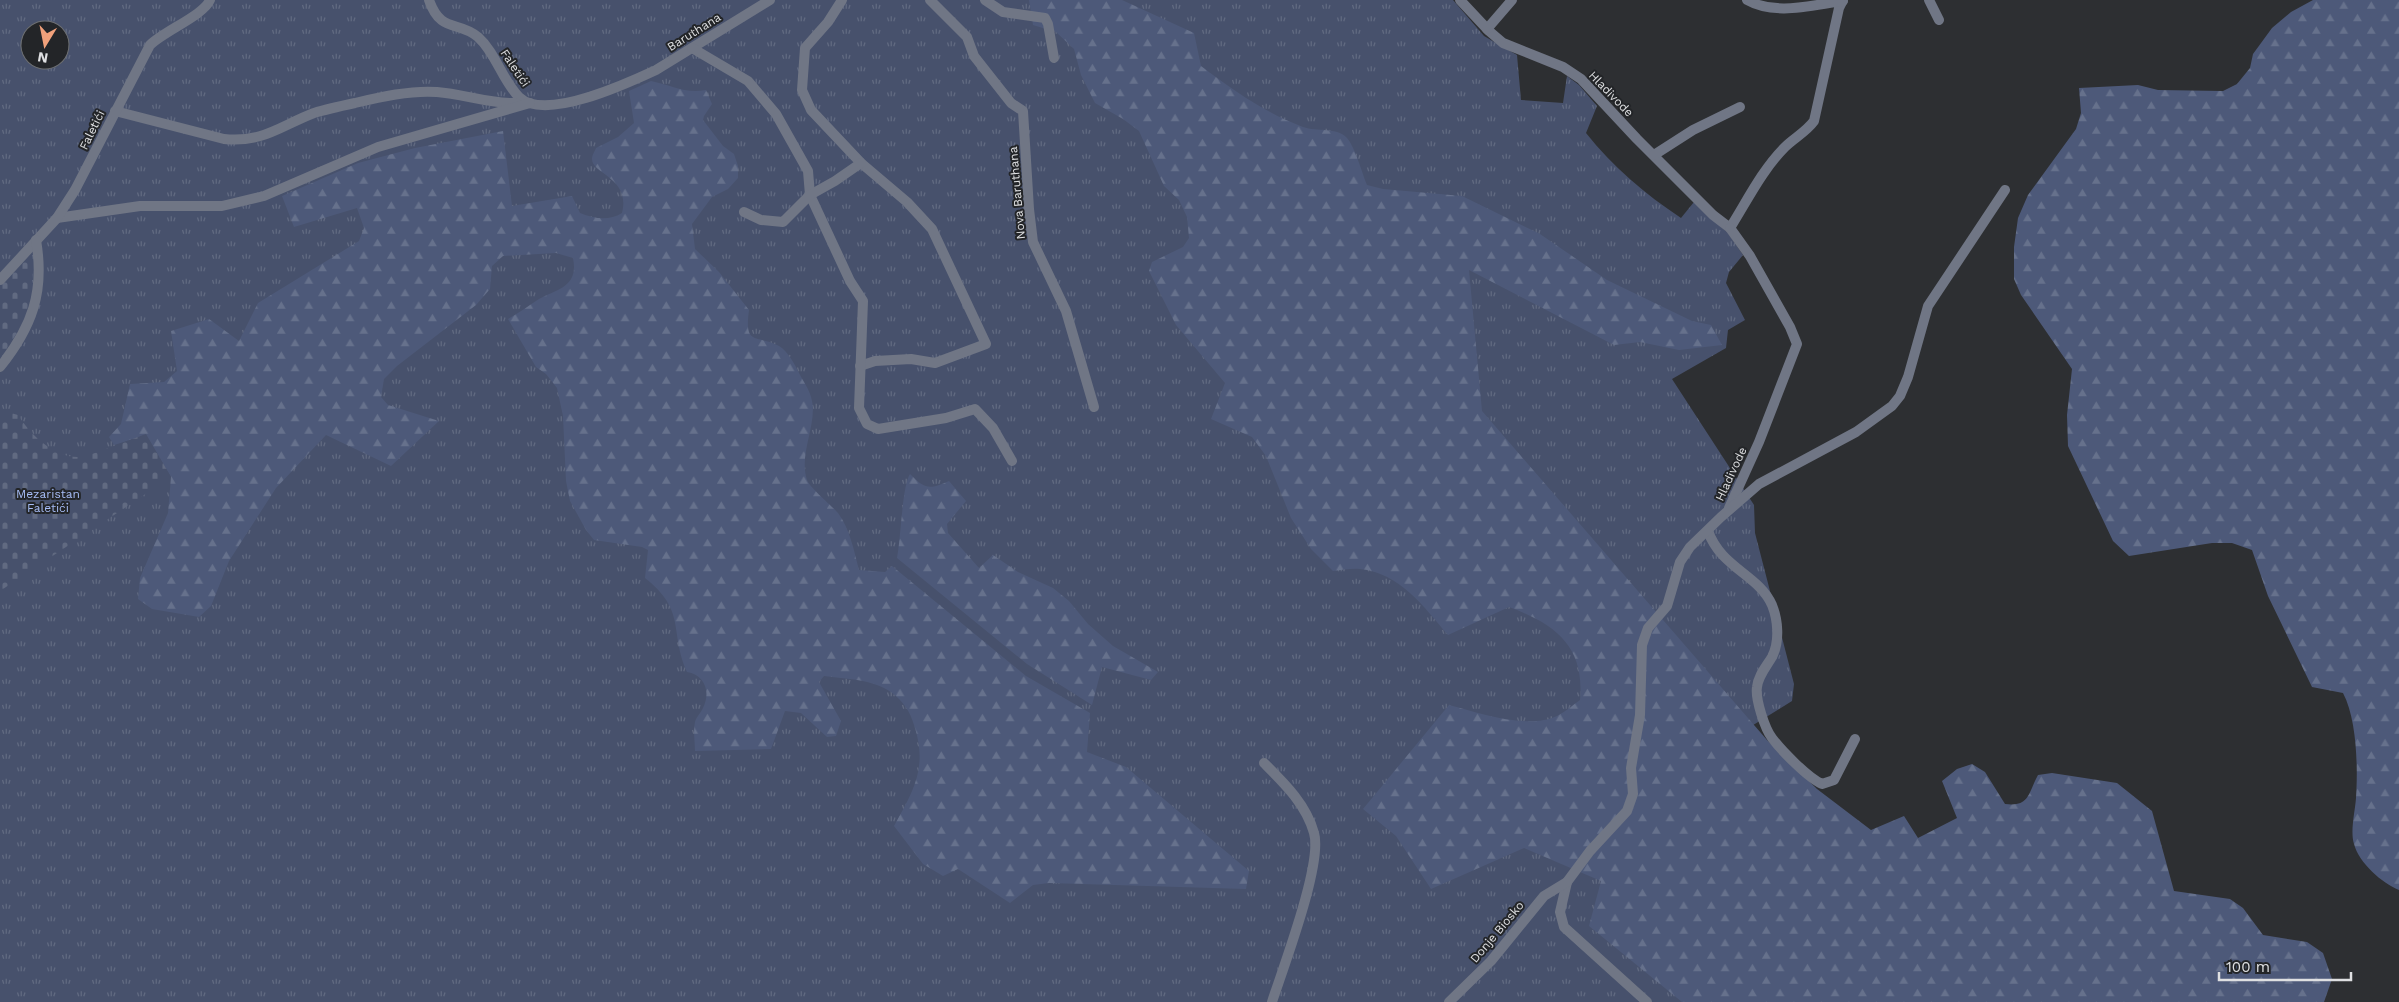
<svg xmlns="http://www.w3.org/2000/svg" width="2399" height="1002" font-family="'Work Sans',sans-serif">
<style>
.grass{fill:url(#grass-tufts);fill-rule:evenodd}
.forest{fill:url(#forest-firs)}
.cemetery{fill:url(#cemetery-stones)}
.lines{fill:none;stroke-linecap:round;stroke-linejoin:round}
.minor{stroke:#707685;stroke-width:10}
.labels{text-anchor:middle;stroke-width:4;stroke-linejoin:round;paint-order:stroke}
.street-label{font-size:12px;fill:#dfe0e2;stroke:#232528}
.park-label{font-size:12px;fill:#a7bdf6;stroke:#232528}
</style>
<defs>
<pattern id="grass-tufts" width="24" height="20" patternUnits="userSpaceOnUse" patternTransform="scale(1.25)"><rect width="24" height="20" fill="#47516c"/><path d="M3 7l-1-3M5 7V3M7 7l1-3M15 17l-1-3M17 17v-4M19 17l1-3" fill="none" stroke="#616a81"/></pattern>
<pattern id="forest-firs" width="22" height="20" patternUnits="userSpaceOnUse" patternTransform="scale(1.25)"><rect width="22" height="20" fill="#4d5979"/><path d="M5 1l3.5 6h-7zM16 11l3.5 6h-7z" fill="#66718c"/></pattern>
<pattern id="cemetery-stones" width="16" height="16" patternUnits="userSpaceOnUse" patternTransform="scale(1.25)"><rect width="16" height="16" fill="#47516c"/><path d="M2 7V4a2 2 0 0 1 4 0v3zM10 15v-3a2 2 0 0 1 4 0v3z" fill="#616a81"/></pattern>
</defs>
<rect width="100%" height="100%" fill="#2d2f32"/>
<path class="grass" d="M 0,0 L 1453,0 L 1484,36 L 1517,55 L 1521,100 L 1563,103 L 1567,76 L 1579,85 L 1597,106 L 1586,133 C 1613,167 1645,194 1681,218 L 1694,202 L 1728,233 L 1743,255 L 1729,272 L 1726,283 L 1745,320 L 1728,330 L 1726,348 L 1672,379 L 1754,505 L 1755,533 L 1794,684 L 1792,701 L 1724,743 L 1715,1002 L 0,1002 ZM 30,30 L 60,30 L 60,60 L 30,60 Z"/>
<g class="forest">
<path d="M 1029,0 L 1122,0 L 1194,33 L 1201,66 C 1233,90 1265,113 1303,127 C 1317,132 1337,127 1347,138 C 1355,147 1362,173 1367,185 L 1383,189 L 1462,196 L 1540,234 L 1607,280 L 1692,321 L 1711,325 L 1722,345 L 1679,350 L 1640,342 L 1614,345 L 1469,270 L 1482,411 L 1767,740 L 1817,789 L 1871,830 L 1904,816 L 1918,838 L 1957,818 L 1942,781 L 1957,769 L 1972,764 L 1985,772 L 2005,804 C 2030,807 2028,793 2038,775 L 2052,773 L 2117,783 L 2152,811 L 2174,891 L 2230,899 L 2243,908 L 2263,935 L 2307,942 L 2323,953 L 2332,979 L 2324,1002 L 1682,1002 L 1589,926 L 1601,881 L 1524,848 L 1431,889 L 1396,836 L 1363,809 L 1449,705 C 1480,713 1527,730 1557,716 C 1565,712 1573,705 1580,700 C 1585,646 1555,624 1509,607 L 1448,635 C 1424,607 1400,573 1360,569 C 1352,568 1342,570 1333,571 L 1311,549 L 1291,518 L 1266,456 L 1252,437 L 1211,419 L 1225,383 L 1176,325 L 1149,271 L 1152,262 L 1183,247 L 1189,238 L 1187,217 L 1179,200 L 1164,186 L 1139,131 L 1123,119 L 1095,103 L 1081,75 L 1074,49 L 1056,32 L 1033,25 Z"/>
<path d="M 2313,0 L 2399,0 L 2399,890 C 2382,883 2359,863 2354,844 C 2350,831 2355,812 2356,798 C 2358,768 2357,719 2343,693 L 2312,687 L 2268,596 L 2252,550 L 2232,543 L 2212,543 L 2129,556 L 2113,541 L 2068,446 L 2067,415 L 2072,369 L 2021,295 L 2014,279 L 2014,247 L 2018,218 L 2028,195 L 2076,129 L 2081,113 L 2079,88 L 2138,85 L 2158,90 L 2223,91 L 2237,84 L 2250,68 L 2253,54 L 2272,28 L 2291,12 Z"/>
<path d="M 651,81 C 671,85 685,94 706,90 L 712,104 L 704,116 L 703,120 L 723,146 L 734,154 L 738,166 L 738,178 L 728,189 L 712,197 L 692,224 L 695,249 L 719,272 L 749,310 C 744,347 756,334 779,346 C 788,351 795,365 799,373 C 803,381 809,389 811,397 C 819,422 798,453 807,480 C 810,488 831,505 838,513 C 850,529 854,551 859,570 L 885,572 L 892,566 L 1026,676 L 1090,713 L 1087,752 L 1126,767 L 1249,871 L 1246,889 L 1049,883 L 1033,885 L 1010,903 L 958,869 L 943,876 L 923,864 L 894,826 C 914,790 928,767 914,725 C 910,711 903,701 891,692 C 872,679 846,679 824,676 L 819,682 L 841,721 L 836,736 L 827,737 L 801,713 L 785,711 L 771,749 L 695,751 C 695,742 693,731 695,722 C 696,717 701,713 703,708 C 711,692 705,675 687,672 C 669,631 687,611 645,578 L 648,550 L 642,547 L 594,540 L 586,530 L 570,501 L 566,481 L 563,416 L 557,388 L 546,374 L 536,367 L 508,319 C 519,313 528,306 539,299 C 557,289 579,287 573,258 L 556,253 L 503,256 L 492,266 L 490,289 L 476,305 L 397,366 L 384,379 L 381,397 L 388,405 L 439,421 L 391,466 L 326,435 L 276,488 L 229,561 L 211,606 L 199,617 L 152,609 L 138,599 L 140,578 L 168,513 L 171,477 L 146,435 L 114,445 L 109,437 L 121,424 L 130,384 L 164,382 L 177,371 L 171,331 L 209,319 L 239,341 L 258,303 L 359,241 L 364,228 L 357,208 L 294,227 L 282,196 L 358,163 L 415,148 L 503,131 L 512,206 L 572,196 L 580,213 C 595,219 609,221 622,213 C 631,178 592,174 592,159 C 592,155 595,151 596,148 L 618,137 L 634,123 L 629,91 Z"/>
<path d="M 910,474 C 925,489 929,490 949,481 L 966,501 L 947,524 L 948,533 L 979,568 L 993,555 L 1018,572 L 1053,588 L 1069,601 L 1088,624 L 1113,646 L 1158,672 L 1151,680 L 1102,667 L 1092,705 L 1027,664 L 897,558 C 901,539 902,486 910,474 Z"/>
</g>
<g class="cemetery">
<polygon points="30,255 35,259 26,319 0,359 0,283 21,261"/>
<path d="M 0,410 L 18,415 C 31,435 54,458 79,457 C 92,456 131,439 146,434 L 171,477 L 0,591 Z"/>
</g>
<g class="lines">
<g class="minor">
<path d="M 429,0 C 441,34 458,20 478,37 C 496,53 502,80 519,97 C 545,122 628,83 656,70 L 770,0"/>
<polyline points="842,0 828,22 805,48 802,90 811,110 861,163 907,202 932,229 986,344 935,363 911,359 875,361 860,366"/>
<polyline points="930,0 967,37 974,56 1011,103 1023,111 1029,209 1033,242 1066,311 1094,407"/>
<polyline points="985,0 1003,12 1045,18 1048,24 1054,58"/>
<path d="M 1460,0 L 1489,31 L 1503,43 L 1563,67 L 1581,79 L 1637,139 L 1713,215 L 1730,228 C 1747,201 1762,170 1785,147 C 1794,138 1806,132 1814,121 L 1839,8 L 1843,0"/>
<path d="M 1747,0 C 1775,16 1812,5 1843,1"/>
<polyline points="1929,0 1939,20"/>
<polyline points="1487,29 1512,0"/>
<polyline points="692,48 748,81 776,114 808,171 810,195 850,281 863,301 859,408 867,424 878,429 946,418 975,409 993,428 1012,461"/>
<path d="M 115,111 L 224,139 C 263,143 280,126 314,113 C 327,109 341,106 355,103 C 380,97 411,90 437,92 C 464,94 489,104 516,103"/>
<polyline points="1654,155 1693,130 1740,107"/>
<polyline points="744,212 761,220 783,222 810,195 835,181 861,163"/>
<polyline points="57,218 140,206 222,206 264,196 378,147 530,103"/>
<path d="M 0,280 L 57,218 L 75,190 L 150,45 C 164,31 204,15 210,0"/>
<path d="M 0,367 C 32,327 45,292 36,240"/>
<polyline points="1729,508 1759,442 1797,344 1790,327 1750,256 1730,228"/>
<path d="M 1708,531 C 1721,568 1759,575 1772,605 C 1778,620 1780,641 1772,657 C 1766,667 1758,676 1757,687 C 1755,699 1765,729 1772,738 C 1781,750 1808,778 1822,784 L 1834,780 L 1855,739"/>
<path d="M 1264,763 C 1284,783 1306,804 1314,833 C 1323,863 1283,968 1272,1002"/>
<polyline points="1567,882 1560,912 1564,927 1647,1002"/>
<polyline points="1449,1002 1491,961 1544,896 1567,882 1590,851 1627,811 1633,794 1631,768 1640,715 1642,645 1648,628 1667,606 1680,562 1690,547 1721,517 1759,484 1856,432 1892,406 1900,396 1908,377 1928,306 2005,190"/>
</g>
</g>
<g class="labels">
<g class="street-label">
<text transform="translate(694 32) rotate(-32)" y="4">Baruthana</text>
<text transform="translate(515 68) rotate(56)" y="4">Faletići</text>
<text transform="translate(1611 94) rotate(46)" y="4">Hladivode</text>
<text transform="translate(92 130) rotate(-64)" y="4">Faletići</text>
<text transform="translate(1017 193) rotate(-95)" y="4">Nova Baruthana</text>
<text transform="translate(1731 474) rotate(-65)" y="4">Hladivode</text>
<text transform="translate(1497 932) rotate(-50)" y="4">Donje Biosko</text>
</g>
<g class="park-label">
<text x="48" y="498">Mezaristan<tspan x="48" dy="14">Faletići</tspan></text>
</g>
</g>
<g transform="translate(45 45) rotate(190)"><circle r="24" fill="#232528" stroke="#6e7072"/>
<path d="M0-4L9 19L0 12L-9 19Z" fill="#f1a17b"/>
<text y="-8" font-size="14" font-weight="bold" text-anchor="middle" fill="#dfe0e2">N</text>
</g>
<path d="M2219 972v8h132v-8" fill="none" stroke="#dfe0e2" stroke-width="2.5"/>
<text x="2226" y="972" font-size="15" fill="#dfe0e2" stroke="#232528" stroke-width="4" paint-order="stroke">100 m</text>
</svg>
